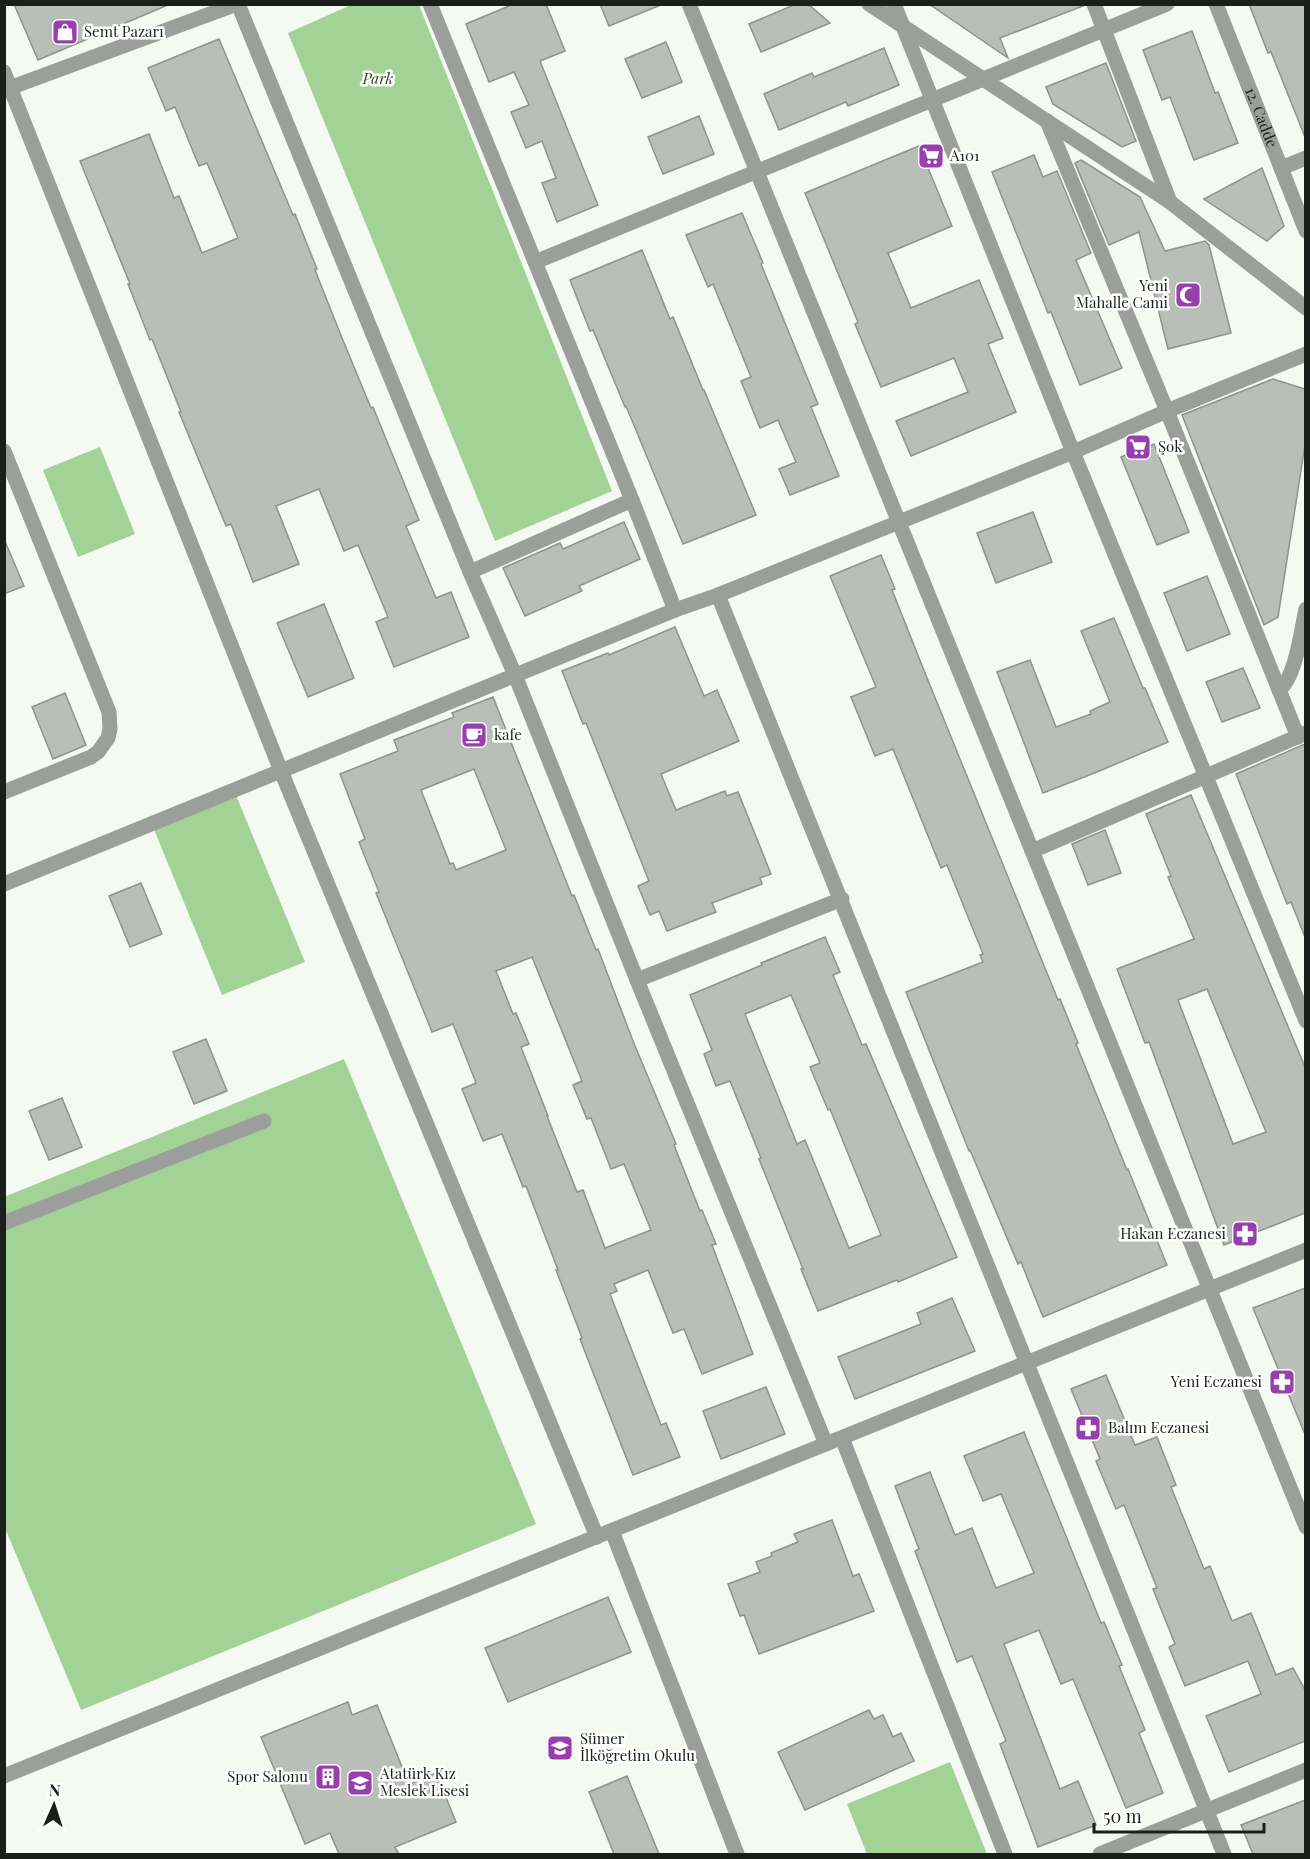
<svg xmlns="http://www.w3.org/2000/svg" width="1310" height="1859" font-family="'Playfair Display',serif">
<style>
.green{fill:#a3d297}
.building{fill:#babeb8;stroke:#8e938d;stroke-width:1.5;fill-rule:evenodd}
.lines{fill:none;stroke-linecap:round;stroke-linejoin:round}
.street{stroke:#9c9e9c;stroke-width:15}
.labels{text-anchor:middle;stroke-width:5;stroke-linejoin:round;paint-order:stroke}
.poi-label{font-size:15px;fill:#1c1e1b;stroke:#fff;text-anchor:start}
.park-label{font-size:15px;font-style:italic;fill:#214915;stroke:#fff}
.street-label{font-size:15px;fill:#1c1e1b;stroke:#fff}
</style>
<rect width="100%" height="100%" fill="#f4f9f2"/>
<g class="green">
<polygon points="351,5 419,5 612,491 495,541 288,33"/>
<polygon points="100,447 135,534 78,557 43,470"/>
<polygon points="235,793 305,962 222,995 153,827"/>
<polygon points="344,1059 536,1524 81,1710 5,1528 4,1197"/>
<polygon points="950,1762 987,1854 867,1854 847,1804"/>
</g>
<g class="building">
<polygon points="14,4 168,4 168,5 38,60"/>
<polygon points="514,4 546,4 565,51 540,61 598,205 557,222 542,183 556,178 542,141 526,148 511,112 529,105 514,72 489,82 466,24"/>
<polygon points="600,4 660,4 661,5 609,26"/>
<polygon points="796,4 808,4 830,23 761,52 749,24"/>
<polygon points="929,4 1083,4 1083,6 1000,38 1008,58"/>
<polygon points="1249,4 1305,4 1305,137 1271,52 1268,53"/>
<polygon points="1192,31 1215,93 1218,92 1238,143 1194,160 1170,97 1162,100 1143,50"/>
<polygon points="219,39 293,215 295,214 317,269 315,270 340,333 371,408 373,407 419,520 406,526 436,598 451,592 469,637 394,667 376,622 388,617 358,545 344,551 319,489 276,506 299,564 253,582 231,524 226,526 179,412 181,412 152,339 150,340 128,284 130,284 80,161 149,134 174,198 179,196 202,253 238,238 207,163 199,166 175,107 166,111 148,68"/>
<polygon points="666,42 682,82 642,98 625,59"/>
<polygon points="884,48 899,85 848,106 846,102 779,130 764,94 812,73 814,77"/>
<polygon points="1106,63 1136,141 1122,147 1053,104 1046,87"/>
<polygon points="699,116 714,154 663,174 648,137"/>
<polygon points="919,146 952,226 888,253 911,308 979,280 1003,338 988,344 1016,412 911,456 896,421 968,392 954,358 881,387 855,324 858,322 805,193"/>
<polygon points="1034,155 1043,177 1057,171 1091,253 1076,260 1122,368 1080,385 1051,312 1048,313 992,172"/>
<polygon points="1081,160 1140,197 1165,251 1205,241 1209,245 1231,333 1168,349 1139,232 1109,245 1075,163"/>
<polygon points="1262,168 1284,226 1267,241 1204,199"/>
<polygon points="742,213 763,263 761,264 818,404 811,407 839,476 790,495 779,469 796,462 778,420 760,428 741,381 751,377 713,284 708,287 686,235"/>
<polygon points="642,250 670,319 673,317 703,390 704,390 756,515 683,544 626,406 625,407 593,330 590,331 570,280"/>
<polygon points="1273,379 1305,389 1305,445 1278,617 1264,625 1182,415"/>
<polygon points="1154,444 1189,532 1157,545 1121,457"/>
<polygon points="1033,512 1052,562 996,583 977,533"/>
<polygon points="624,522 640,559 579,586 582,591 525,616 503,568 560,543 563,549"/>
<polygon points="4,539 24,586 4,594"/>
<polygon points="881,555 895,589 892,590 923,668 1058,1000 1060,999 1078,1043 1076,1044 1127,1170 1128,1169 1167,1265 1043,1317 1021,1262 1018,1264 970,1150 969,1151 906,992 983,962 980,955 983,954 947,865 941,868 893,749 875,756 851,697 876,687 830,576"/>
<polygon points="1207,576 1230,634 1187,651 1164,593"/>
<polygon points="324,604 354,678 308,697 277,623"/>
<polygon points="1114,618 1143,688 1145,688 1168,742 1097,772 1043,793 997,672 1030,660 1056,727 1091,714 1090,711 1110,702 1081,631"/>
<polygon points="675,627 704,696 717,690 739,741 661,774 676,810 725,791 727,796 738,792 771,874 760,878 762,884 712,903 716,912 667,931 659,911 650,915 638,886 649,881 586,723 583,724 562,671 608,653 609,655"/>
<polygon points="1243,668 1260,708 1222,722 1206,682"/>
<polygon points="65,693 86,745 53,759 32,707"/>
<path d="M 493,697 L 572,896 L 574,895 L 596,950 L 598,949 L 633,1041 L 676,1144 L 674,1145 L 700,1211 L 702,1210 L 716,1244 L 712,1245 L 753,1354 L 702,1374 L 684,1329 L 673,1333 L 648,1270 L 614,1284 L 617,1291 L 610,1294 L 661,1425 L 666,1423 L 680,1457 L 633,1475 L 580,1339 L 582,1338 L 556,1270 L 558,1270 L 526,1186 L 523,1187 L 502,1134 L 483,1141 L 462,1089 L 476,1083 L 453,1024 L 432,1032 L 376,893 L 379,892 L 359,842 L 365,839 L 340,774 L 398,751 L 394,740 L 454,717 L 452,713 ZM 474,769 L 506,850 L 456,870 L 453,863 L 450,864 L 421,790 ZM 532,957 L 582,1081 L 573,1085 L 587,1119 L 591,1118 L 611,1169 L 624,1164 L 651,1230 L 605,1248 L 583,1190 L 577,1192 L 547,1116 L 548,1116 L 521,1047 L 529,1044 L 516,1013 L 513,1014 L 496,971 Z"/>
<polygon points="1305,744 1305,937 1291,902 1287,904 1236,774"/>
<path d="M 1191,795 L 1305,1067 L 1305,1213 L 1224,1245 L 1149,1042 L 1145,1043 L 1117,969 L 1194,939 L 1168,877 L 1171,876 L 1146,814 ZM 1207,989 L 1266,1132 L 1233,1144 L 1178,1000 Z"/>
<polygon points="1105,830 1121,873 1088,885 1072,844"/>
<polygon points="141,883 162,934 130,947 109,896"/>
<path d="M 825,937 L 840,972 L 833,975 L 862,1045 L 866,1044 L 957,1257 L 898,1282 L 897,1280 L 818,1311 L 801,1269 L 803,1269 L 759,1159 L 761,1158 L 730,1081 L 716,1086 L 704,1054 L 712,1050 L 690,995 L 762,965 L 761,963 ZM 791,995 L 820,1063 L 810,1067 L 828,1110 L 830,1109 L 881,1235 L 849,1248 L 805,1140 L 797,1144 L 745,1014 Z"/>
<polygon points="206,1039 227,1091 194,1104 173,1052"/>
<polygon points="62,1098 82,1147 49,1160 29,1111"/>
<polygon points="1305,1288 1305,1432 1304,1432 1253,1308"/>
<polygon points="952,1298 975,1351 855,1399 838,1357 921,1324 917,1313"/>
<polygon points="1106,1375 1135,1445 1157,1437 1176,1485 1171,1487 1204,1569 1210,1566 1232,1621 1251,1613 1276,1675 1293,1668 1305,1690 1305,1741 1229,1772 1206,1716 1261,1694 1248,1661 1185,1686 1169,1647 1175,1644 1153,1589 1157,1588 1124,1505 1116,1509 1096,1461 1100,1459 1071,1389"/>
<polygon points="766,1387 785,1434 721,1459 703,1411"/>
<polygon points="1024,1432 1101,1623 1104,1622 1122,1665 1119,1666 1145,1730 1139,1733 1163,1793 1126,1808 1073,1679 1061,1684 1039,1630 1004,1644 1060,1789 1078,1781 1096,1825 1038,1847 1000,1744 1006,1741 972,1656 957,1662 915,1551 919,1549 895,1486 930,1472 955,1535 972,1528 996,1588 1034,1573 1001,1494 983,1501 964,1456"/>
<polygon points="832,1520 853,1576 859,1574 874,1611 759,1654 744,1615 740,1616 728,1584 760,1572 756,1562 772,1556 771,1553 798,1542 794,1534"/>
<polygon points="608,1597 631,1652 508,1702 485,1648"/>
<polygon points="348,1702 352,1715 377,1705 409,1784 436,1773 456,1822 395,1847 399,1854 339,1854 330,1833 305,1844 261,1737"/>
<polygon points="869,1710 874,1719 883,1715 893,1737 901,1733 914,1761 805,1810 778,1752"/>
<polygon points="627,1776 659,1854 614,1854 589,1792"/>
<polygon points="1305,1800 1305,1854 1253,1854 1241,1825"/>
</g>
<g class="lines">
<g class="street">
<polyline points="238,4 470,572 515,675 637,980 826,1444"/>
<polyline points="430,4 632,500 675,610"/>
<polyline points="689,4 1306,1527"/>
<polyline points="869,4 1170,202 1306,308"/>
<polyline points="894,4 1073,452 1306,1021"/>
<polyline points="1094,4 1170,202"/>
<path id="s1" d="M 1216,4 L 1306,231"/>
<polyline points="4,72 281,771 597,1537"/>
<polyline points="4,90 237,4"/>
<polyline points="1047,121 1167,411 1298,737"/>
<polyline points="1281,168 1306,158"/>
<polyline points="535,262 1167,4"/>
<polyline points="4,451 109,712 110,729 108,738 98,752 91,757 4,792"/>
<polyline points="470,572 632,500"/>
<polyline points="718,595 1224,1854"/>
<path d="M 1279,690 C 1296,677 1301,631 1306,609"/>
<polyline points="1032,851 1306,733"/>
<polyline points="4,884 675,610 718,595 1073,452 1167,411 1306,354"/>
<polyline points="637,980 842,899"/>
<polyline points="4,1223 264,1121"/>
<polyline points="842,1438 1005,1854"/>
<polyline points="612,1531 737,1854"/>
<polyline points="4,1776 1306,1250"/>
<polyline points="1100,1854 1306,1770"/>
</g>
</g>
<defs>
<symbol id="shop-square" viewBox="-11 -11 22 22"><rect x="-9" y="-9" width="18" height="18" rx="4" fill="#9740ad" stroke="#fff"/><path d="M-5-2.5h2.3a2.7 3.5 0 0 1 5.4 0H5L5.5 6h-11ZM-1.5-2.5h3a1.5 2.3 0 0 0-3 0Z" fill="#fff"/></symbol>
<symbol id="supermarket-square" viewBox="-11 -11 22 22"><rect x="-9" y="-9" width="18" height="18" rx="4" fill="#9740ad" stroke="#fff"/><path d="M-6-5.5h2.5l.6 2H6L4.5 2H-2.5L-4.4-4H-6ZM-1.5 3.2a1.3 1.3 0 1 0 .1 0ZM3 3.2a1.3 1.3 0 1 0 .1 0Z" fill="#fff"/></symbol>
<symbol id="mosque-square" viewBox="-11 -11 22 22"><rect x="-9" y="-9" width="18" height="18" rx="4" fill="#9740ad" stroke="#fff"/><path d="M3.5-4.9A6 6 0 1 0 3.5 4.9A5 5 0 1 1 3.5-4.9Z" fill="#fff"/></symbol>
<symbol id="cafe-square" viewBox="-11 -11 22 22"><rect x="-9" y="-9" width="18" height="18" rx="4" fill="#9740ad" stroke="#fff"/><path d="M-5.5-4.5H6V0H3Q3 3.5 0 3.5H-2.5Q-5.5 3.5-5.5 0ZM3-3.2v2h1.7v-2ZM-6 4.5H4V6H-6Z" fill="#fff"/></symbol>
<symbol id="pharmacy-square" viewBox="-11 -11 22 22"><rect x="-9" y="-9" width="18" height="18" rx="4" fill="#9740ad" stroke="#fff"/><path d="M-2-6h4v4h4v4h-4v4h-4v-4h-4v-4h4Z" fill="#fff"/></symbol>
<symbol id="school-square" viewBox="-11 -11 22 22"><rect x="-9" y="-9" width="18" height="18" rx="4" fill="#9740ad" stroke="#fff"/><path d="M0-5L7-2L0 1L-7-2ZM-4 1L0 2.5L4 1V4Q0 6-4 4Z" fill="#fff"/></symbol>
<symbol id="building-square" viewBox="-11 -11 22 22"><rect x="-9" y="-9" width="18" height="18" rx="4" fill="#9740ad" stroke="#fff"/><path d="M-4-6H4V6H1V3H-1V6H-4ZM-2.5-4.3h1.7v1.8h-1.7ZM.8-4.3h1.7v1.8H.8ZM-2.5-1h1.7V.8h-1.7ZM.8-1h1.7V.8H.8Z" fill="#fff"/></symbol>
</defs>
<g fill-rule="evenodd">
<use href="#shop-square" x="50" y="17" width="30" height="30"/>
<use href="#supermarket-square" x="916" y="141" width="30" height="30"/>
<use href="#mosque-square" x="1173" y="280" width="30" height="30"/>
<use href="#supermarket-square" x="1123" y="432" width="30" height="30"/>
<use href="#cafe-square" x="459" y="720" width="30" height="30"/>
<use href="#pharmacy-square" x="1230" y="1219" width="30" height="30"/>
<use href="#pharmacy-square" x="1267" y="1367" width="30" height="30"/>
<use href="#pharmacy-square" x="1073" y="1413" width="30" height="30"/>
<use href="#school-square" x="545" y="1733" width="30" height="30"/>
<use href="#building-square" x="313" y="1762" width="30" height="30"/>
<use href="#school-square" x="345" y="1768" width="30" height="30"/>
</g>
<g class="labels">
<g class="poi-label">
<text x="84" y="37">Semt Pazarı</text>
<text x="950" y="161">A101</text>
<text x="1168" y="291" text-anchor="end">Yeni<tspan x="1168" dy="17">Mahalle Cami</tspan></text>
<text x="1158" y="452">Şok</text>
<text x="494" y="740">kafe</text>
<text x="1226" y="1239" text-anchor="end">Hakan Eczanesi</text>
<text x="1262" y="1387" text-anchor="end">Yeni Eczanesi</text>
<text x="1108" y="1433">Balım Eczanesi</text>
<text x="580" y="1744">Sümer<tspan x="580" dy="17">İlköğretim Okulu</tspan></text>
<text x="380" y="1779">Atatürk Kız<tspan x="380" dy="17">Meslek Lisesi</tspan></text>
<text x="308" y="1782" text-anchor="end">Spor Salonu</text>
</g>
<g class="park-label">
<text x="378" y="84">Park</text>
</g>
<g class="street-label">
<text dy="5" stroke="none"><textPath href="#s1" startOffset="122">12. Cadde</textPath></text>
</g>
</g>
<rect width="1310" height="1859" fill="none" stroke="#1c1e1b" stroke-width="12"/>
<g transform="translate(54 1805) rotate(3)" stroke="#ffffff" stroke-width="4.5" paint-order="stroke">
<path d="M0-4.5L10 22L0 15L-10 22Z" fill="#1c1e1b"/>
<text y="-9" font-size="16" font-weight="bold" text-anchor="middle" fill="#1c1e1b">N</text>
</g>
<path d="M1094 1823v9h170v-9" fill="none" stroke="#1c1e1b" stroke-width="3"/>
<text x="1103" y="1823" font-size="18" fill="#1c1e1b" stroke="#ffffff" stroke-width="4.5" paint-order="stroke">50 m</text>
</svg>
